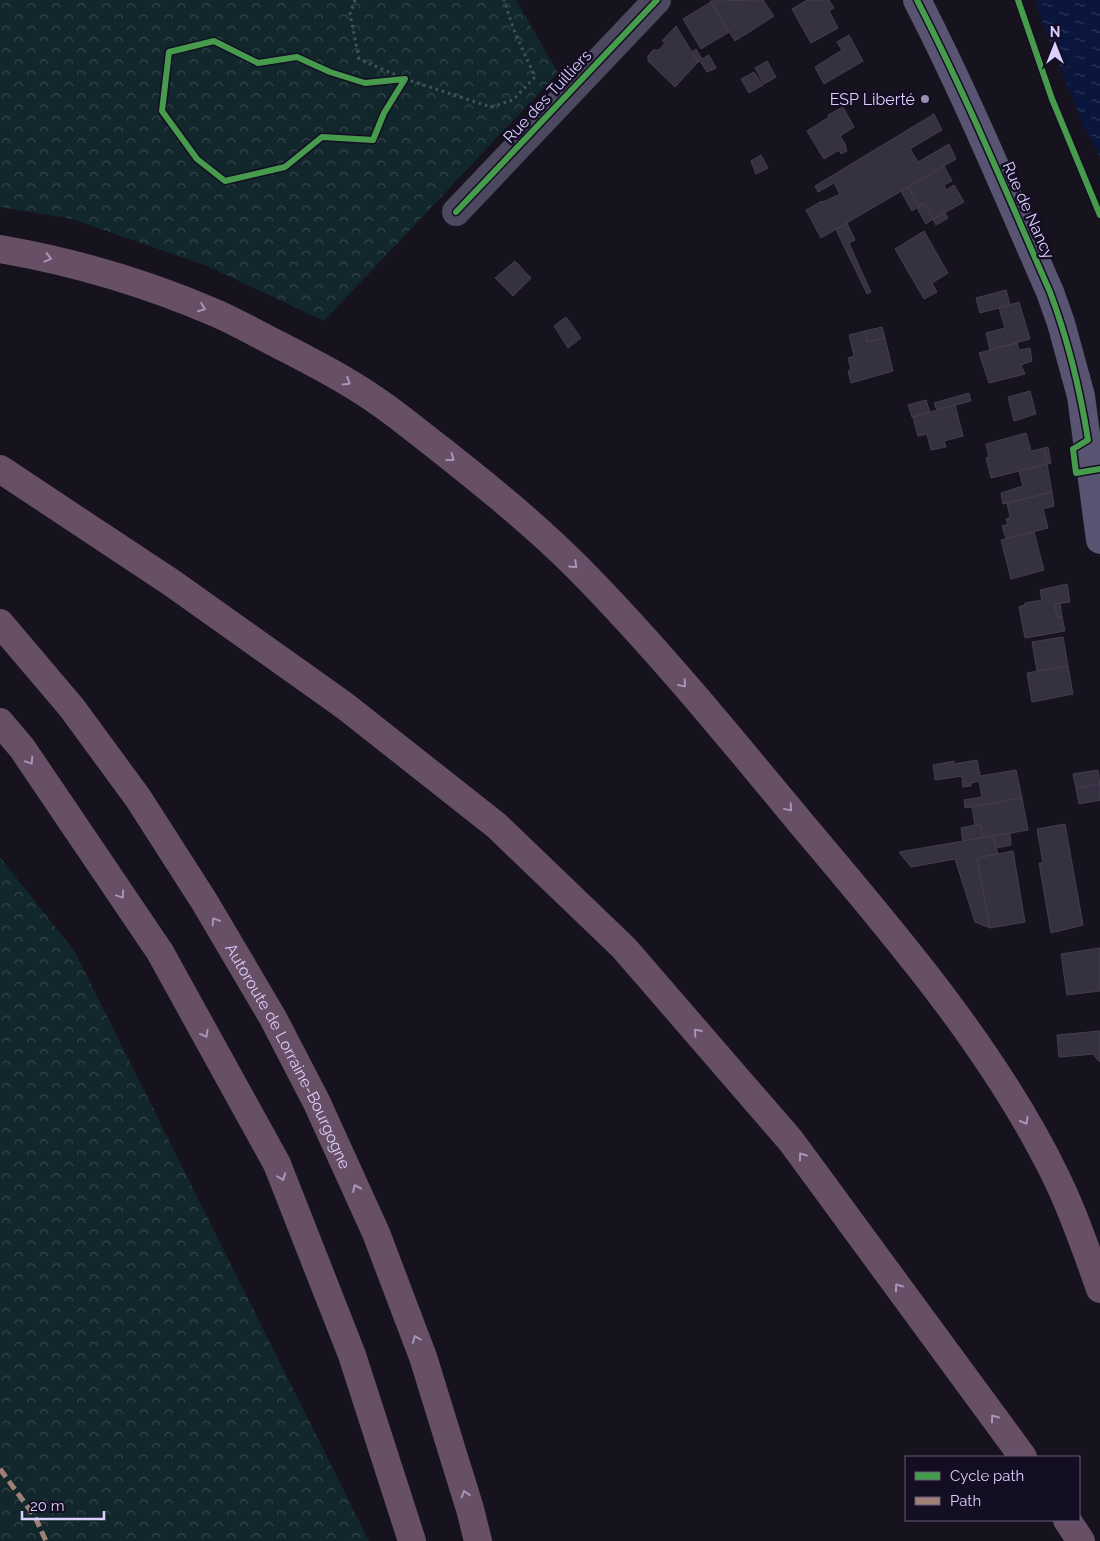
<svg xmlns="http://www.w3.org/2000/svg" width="1100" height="1541" font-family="Raleway,sans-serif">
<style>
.forest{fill:url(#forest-crowns)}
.water{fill:url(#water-ripples)}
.building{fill:#353140;stroke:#443d52}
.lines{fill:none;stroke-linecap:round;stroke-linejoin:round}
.path{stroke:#46505f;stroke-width:3;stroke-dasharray:2.5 4;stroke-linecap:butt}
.minor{stroke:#4c485f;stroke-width:28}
.secondary{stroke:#595472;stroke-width:28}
.motorway{stroke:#674f65;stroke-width:28}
.quiet{stroke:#9e8076;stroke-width:5;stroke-dasharray:10 5;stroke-linecap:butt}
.cycleway-casing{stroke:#140e23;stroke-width:9}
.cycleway{stroke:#469c4c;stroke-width:6}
.oneway{stroke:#a795ba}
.poi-dot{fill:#968db0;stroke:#140e23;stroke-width:2}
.labels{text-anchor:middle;stroke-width:5;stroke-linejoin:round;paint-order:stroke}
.street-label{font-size:16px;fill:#dbcfff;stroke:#140e23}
.poi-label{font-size:16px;fill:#dbcfff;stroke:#140e23;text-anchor:end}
</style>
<defs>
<pattern id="forest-crowns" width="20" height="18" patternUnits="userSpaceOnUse" patternTransform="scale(1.25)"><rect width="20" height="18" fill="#12272b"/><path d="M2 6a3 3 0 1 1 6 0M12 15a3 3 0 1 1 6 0" fill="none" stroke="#34454b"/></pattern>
<pattern id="water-ripples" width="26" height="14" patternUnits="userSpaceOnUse" patternTransform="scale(1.25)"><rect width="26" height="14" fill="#0a163d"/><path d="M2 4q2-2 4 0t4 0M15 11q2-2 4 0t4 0" fill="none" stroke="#2d375a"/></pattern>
</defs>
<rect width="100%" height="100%" fill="#16131e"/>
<g class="forest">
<polygon points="0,0 516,0 558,73 324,321 207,266 72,219 0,207"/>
<polygon points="0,857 75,952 369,1541 0,1541"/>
</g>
<polygon class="water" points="1036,0 1100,0 1100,157 1085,129 1042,22"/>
<g class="building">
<polygon points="763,0 774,16 735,41 710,1"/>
<polygon points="807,0 829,0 834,8 829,11 838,28 811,43 792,9"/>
<polygon points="711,2 729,32 701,49 683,19"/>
<polygon points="676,26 698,62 675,87 648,61 648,56 653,50 659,50 665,43 662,41"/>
<polygon points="849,35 863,61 824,84 815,67 842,50 837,42"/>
<polygon points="696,49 702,59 709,55 716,68 707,72 700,61 698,62 692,52"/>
<polygon points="767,61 776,77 764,84 755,68"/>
<polygon points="754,72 763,85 749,93 741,79"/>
<polygon points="843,107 854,127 840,136 846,145 845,146 847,151 841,154 839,150 824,159 807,131 829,117 828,115"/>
<polygon points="934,114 942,130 910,149 918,162 949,144 956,159 821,238 806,210 822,201 823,202 840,194 834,183 818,192 815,186"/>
<polygon points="761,155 768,168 756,174 751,161"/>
<polygon points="944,166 952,181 944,185 946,190 954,185 964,202 933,219 924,203 919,206 908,187"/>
<polygon points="908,187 919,206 912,211 901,191"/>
<polygon points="924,203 933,219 926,224 917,208"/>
<polygon points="945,213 948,218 936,225 933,219"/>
<polygon points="847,223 855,240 849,243 860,268 856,271 836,230"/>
<polygon points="924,231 948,273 932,283 937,292 924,299 895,249"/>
<polygon points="515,261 531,278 513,296 495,278"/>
<polygon points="860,268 871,292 867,294 856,271"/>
<polygon points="1006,290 1010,305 980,313 976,298"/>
<polygon points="1019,302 1030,339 990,350 986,333 1005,328 999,308"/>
<polygon points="566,317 581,338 568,348 554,326"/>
<polygon points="882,327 885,338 867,342 865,331"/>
<polygon points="865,331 867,342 885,338 893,371 851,383 848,371 851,369 848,358 854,356 849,335"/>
<polygon points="1017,343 1019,350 1030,348 1032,361 1021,365 1025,374 989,383 979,353"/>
<polygon points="1030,391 1036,414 1014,421 1008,397"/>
<polygon points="969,393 971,401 937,410 934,403"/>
<polygon points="926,400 930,412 912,417 908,405"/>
<polygon points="955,405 963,436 944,441 946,447 931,450 927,434 918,436 913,417"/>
<polygon points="1026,433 1031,451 1044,448 1047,464 991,478 986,458 989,457 986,444"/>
<polygon points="1048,447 1051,463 1047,464 1044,448"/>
<polygon points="1047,464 1052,492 1003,504 1001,493 1023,486 1019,471"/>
<polygon points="1052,492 1054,506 1043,509 1048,528 1006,539 1002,526 1008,524 1006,519 1010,517 1007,503"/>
<polygon points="1034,532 1044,570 1011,579 1001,540"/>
<polygon points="1067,584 1070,602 1054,604 1058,617 1062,617 1065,631 1025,638 1019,607 1025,605 1025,603 1042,600 1040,590"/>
<polygon points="1060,603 1062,617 1058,617 1054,604"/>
<polygon points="1063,637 1068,666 1037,671 1032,642"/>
<polygon points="1068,666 1073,694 1032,702 1027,673"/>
<polygon points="977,760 980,776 1016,770 1022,798 965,808 964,800 982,797 979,781 971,783 971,786 963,787 962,776 935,780 933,765 954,761 954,764"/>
<polygon points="1098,770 1100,784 1076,788 1073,774"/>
<polygon points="1100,784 1100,800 1079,804 1076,788"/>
<polygon points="1022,798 1028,830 983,838 980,824 975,825 972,807"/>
<polygon points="980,824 983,838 963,842 961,828"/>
<polygon points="1065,824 1083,925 1051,933 1039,863 1043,863 1037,829"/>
<polygon points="1010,833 1011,845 996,848 993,836"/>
<polygon points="993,836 998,854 977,858 990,928 975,922 955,859 911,867 899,852"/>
<polygon points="1013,851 1025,922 990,928 977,858"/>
<polygon points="1100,948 1100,991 1067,995 1061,954"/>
<polygon points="1100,1031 1100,1062 1095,1057 1095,1054 1059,1057 1057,1035"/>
</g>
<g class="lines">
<polyline class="path" points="355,0 350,14 359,59 405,79 491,107 513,100 535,77 514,30 504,0"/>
<polyline class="minor" points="456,212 657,0"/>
<path class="secondary" d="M 917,0 C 966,95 1007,194 1050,292 L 1061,323 L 1081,396 L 1100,540"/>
<g class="motorway">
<path d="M 0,249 C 75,262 149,284 218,314 C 240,324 261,336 281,346 C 314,363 347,380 377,401 C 399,416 419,433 440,449 C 487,486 534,524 577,567 C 656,647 728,735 800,822 C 892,931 995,1050 1057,1179 C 1074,1214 1087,1252 1100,1289"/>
<polyline points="0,469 172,583 345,706 497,826 624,948 791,1141 1023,1457"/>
<path id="s1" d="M 0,623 L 72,708 L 138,798 L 204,901 L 273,1018 L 317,1103 L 376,1233 L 423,1357 L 470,1509 L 478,1541"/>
<polyline points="0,722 22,748 160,952 277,1164 352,1355 412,1541"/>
<polyline points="1067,1520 1081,1541"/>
</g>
<polyline class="quiet" points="0,1469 35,1517 46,1541"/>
<defs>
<g id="cycleway">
<path d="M 917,0 C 966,95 1007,194 1050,292 C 1068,340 1080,389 1088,440 L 1073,449 L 1076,473 L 1100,469"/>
<polyline points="1018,0 1052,99 1100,215"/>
<polygon points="214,41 258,63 297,57 330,72 365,83 405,79 384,113 373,140 322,137 285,167 225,181 197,159 162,111 169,52"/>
<polyline points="456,212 657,0"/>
</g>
</defs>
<use href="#cycleway" class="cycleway-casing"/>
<use href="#cycleway" class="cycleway"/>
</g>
<defs><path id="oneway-chevron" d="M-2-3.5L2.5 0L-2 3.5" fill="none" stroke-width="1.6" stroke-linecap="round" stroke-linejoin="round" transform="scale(1.25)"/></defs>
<g class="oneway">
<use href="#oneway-chevron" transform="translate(48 258) rotate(15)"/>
<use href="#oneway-chevron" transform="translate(202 308) rotate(21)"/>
<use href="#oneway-chevron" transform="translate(347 382) rotate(32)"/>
<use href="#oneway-chevron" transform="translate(451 458) rotate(37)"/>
<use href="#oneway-chevron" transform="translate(574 565) rotate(44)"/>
<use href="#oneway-chevron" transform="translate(683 684) rotate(49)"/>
<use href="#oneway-chevron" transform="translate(30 761) rotate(56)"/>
<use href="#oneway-chevron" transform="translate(789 808) rotate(50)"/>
<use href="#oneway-chevron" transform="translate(121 895) rotate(56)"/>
<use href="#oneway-chevron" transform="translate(215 921) rotate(-121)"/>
<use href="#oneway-chevron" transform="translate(697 1032) rotate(-131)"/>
<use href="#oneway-chevron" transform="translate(205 1034) rotate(61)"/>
<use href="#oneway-chevron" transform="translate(1025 1121) rotate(60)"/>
<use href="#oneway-chevron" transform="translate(802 1156) rotate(-126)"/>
<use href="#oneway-chevron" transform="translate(282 1177) rotate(69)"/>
<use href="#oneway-chevron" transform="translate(356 1188) rotate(-114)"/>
<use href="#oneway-chevron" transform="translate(898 1287) rotate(-126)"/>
<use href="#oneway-chevron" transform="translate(416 1339) rotate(-111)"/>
<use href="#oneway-chevron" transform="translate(994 1418) rotate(-126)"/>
<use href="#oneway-chevron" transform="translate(465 1494) rotate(-107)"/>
</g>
<circle class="poi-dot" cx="925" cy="99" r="5"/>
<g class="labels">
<g class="street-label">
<text transform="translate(547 96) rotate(-47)" y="6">Rue des Tuilliers</text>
<text transform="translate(1029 210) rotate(66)" y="6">Rue de Nancy</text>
<text dy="6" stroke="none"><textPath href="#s1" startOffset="522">Autoroute de Lorraine-Bourgogne</textPath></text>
</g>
<g class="poi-label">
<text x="915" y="105">ESP Liberté</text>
</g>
</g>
<rect x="905" y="1456" width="175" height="65" fill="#140e23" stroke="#645b7b"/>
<rect x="915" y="1472" width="25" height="8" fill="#469c4c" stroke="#645b7b"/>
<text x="950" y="1481" font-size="15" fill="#dbcfff">Cycle path</text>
<rect x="915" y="1497" width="25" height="8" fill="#9e8076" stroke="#645b7b"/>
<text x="950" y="1506" font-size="15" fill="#dbcfff">Path</text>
<g transform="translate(1055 45)" stroke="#140e23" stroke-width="4" paint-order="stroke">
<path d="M0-4L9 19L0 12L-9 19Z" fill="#dbcfff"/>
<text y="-8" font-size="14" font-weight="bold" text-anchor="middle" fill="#dbcfff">N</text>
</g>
<path d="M22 1511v8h82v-8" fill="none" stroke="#dbcfff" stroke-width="2.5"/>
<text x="30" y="1511" font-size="15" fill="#dbcfff" stroke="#140e23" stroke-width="4" paint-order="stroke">20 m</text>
</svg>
